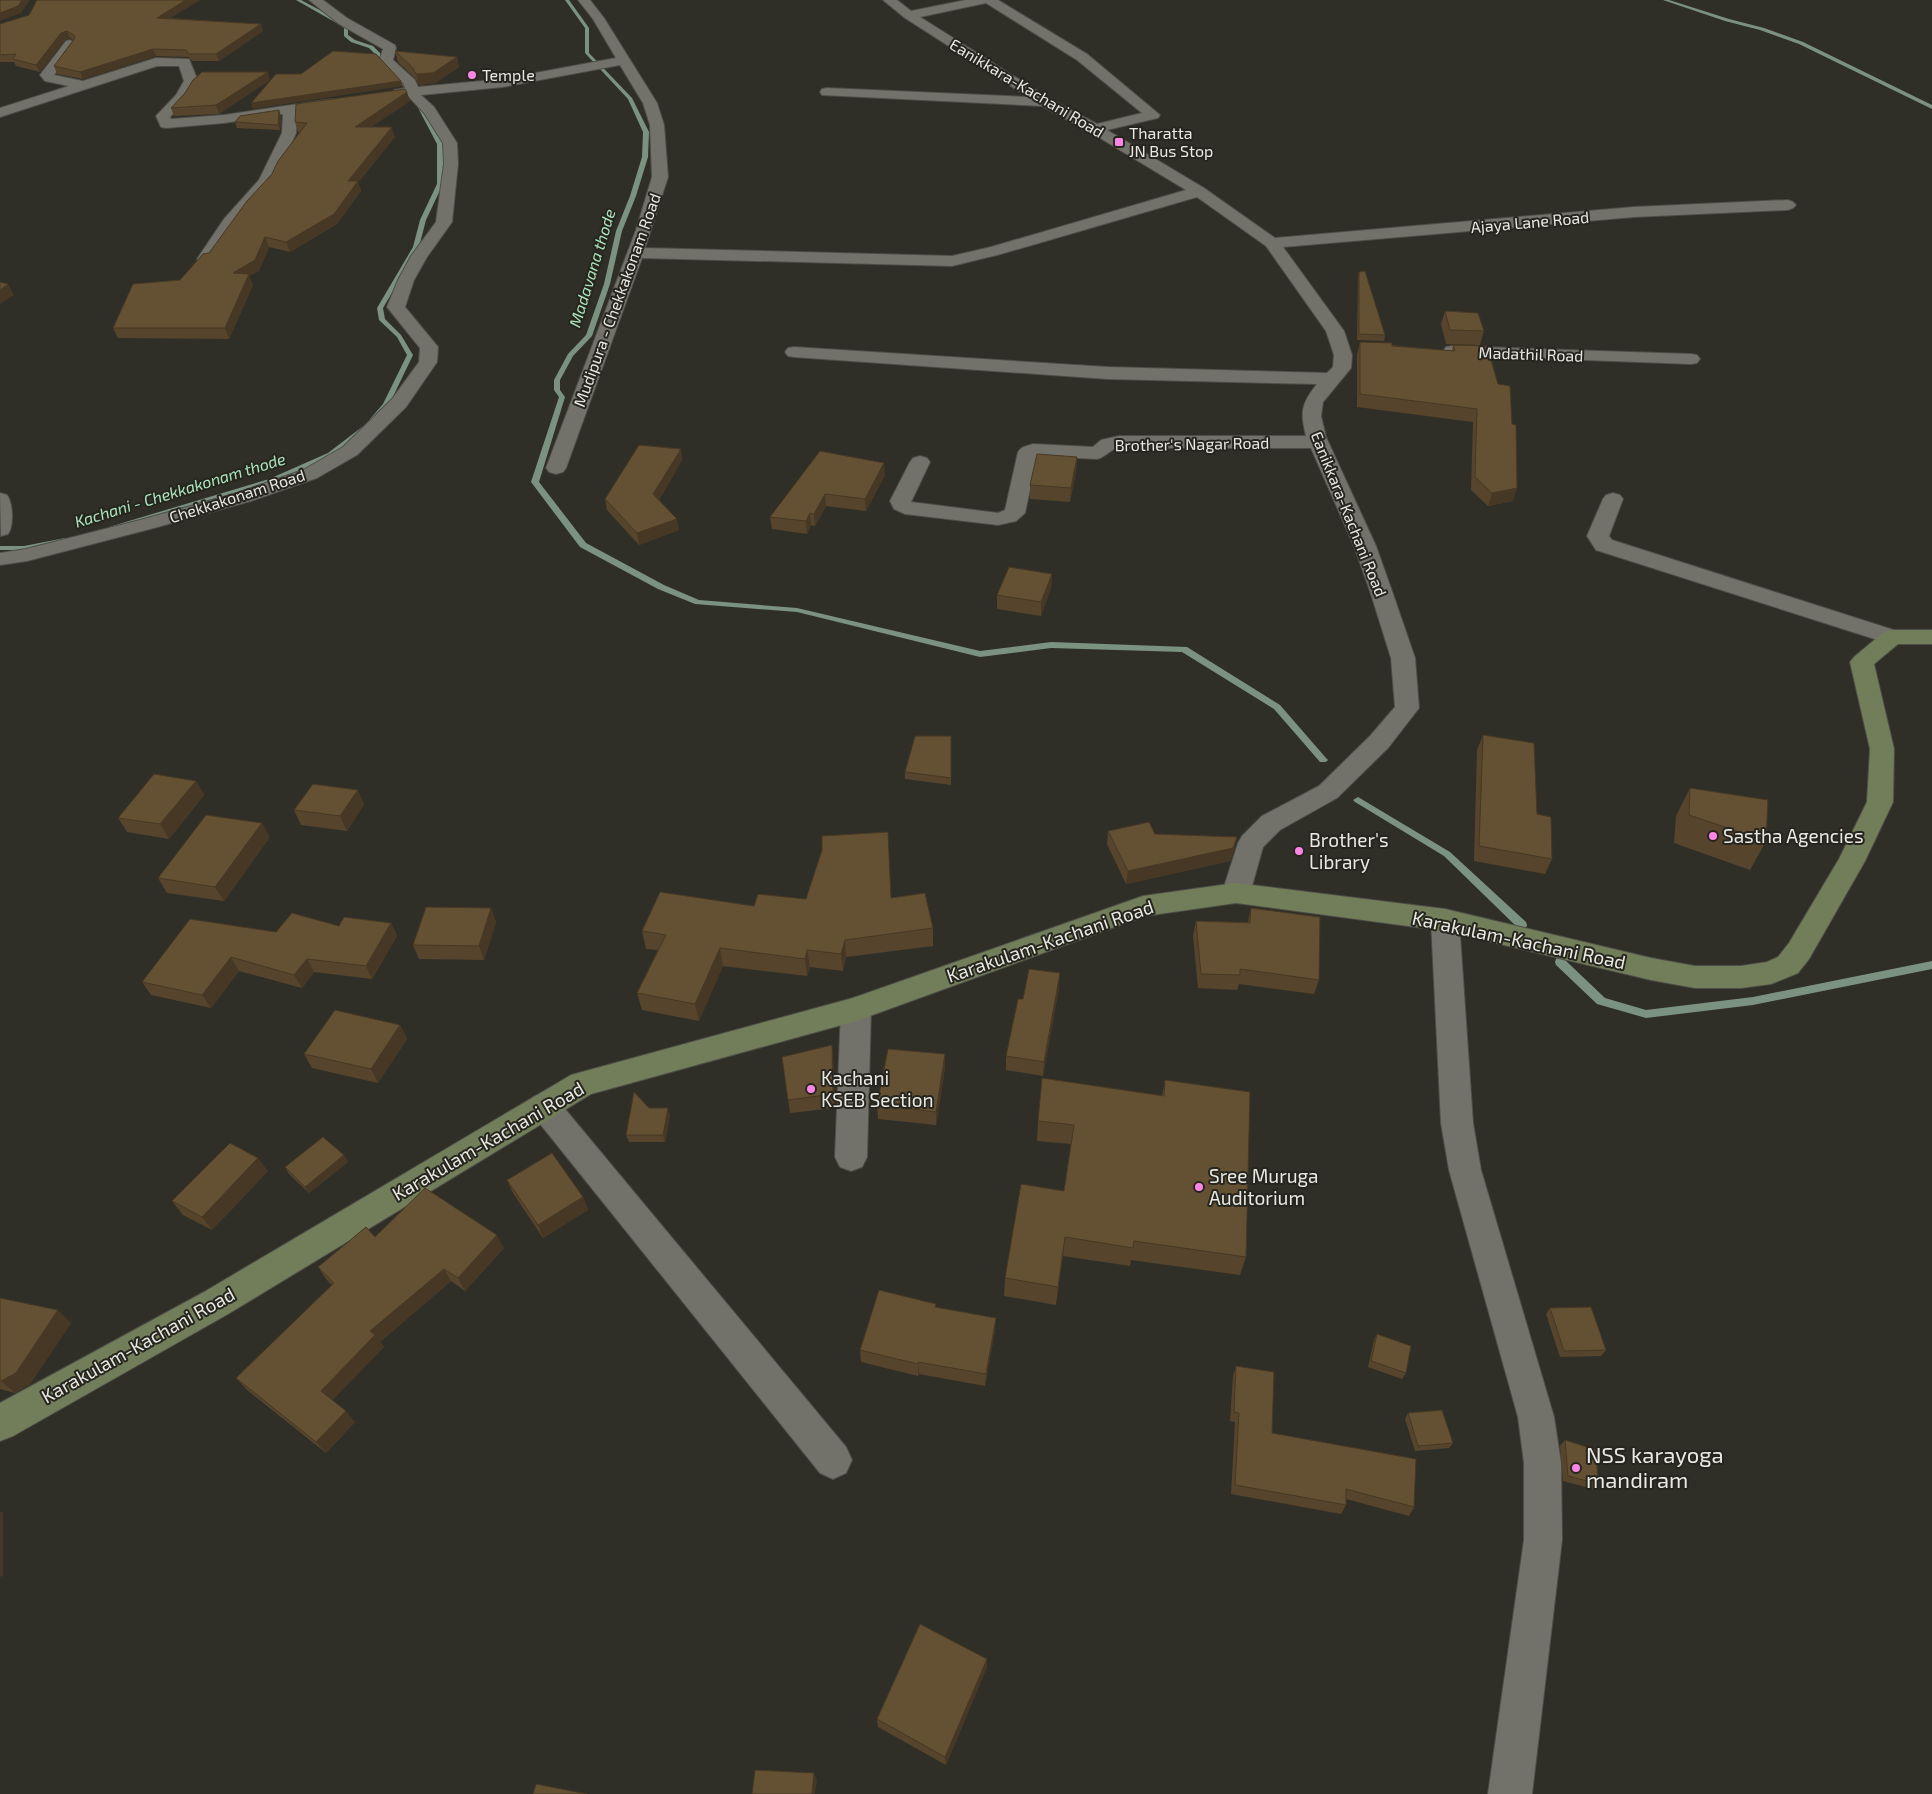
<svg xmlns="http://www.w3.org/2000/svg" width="1932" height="1794" font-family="'Exo 2',sans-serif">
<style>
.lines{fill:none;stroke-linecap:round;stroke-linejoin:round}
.stream{fill:#7b9281;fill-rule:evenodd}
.street-casing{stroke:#4e4e48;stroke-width:2}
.secondary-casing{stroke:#4e4e48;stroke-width:2}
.street{fill:#73726a;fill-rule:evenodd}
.secondary{fill:#727e5a;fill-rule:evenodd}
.wall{fill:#56452c}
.shaded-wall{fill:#463824}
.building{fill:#645033;stroke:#463824}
.poi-dot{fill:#fb86e5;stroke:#26251e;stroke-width:2}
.labels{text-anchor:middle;stroke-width:4;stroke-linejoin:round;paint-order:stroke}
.far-poi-label{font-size:16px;fill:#e9e9e4;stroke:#26251e;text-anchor:start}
.far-street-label{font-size:16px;fill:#e9e9e4;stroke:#26251e}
.far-water-label{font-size:16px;font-style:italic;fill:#abe5bd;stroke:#26251e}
.poi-label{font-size:19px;fill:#e9e9e4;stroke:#26251e;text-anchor:start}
.street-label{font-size:19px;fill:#e9e9e4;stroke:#26251e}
.near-poi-label{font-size:22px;fill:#e9e9e4;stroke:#26251e;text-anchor:start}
</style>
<rect width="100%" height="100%" fill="#2f2f28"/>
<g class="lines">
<g class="stream">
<polygon points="296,0 301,0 344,23 348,28 348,35 355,40 373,46 396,69 419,102 443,144 443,184 426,220 419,247 383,308 385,319 401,335 413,355 389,405 375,420 373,421 370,419 383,404 407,355 397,337 379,320 377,308 413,247 420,220 437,184 437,144 415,102 392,71 369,48 351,42 344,36 344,28 340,25"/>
<polygon points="565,0 569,0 589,28 589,53 632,98 649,132 648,157 636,196 622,231 610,284 592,336 573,356 560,380 560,390 565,397 539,482 586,543 664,585 699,600 797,608 980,651 1051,642 1187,647 1280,705 1326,758 1328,760 1326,762 1320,762 1274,709 1182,652 1051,648 980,657 797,612 695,604 658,589 580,547 531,482 559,397 554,390 554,380 568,354 586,335 604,284 616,231 630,196 642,157 643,132 628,99 585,53 585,28"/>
<polygon points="1663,0 1669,0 1729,19 1764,28 1803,42 1932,105 1932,109 1799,44 1760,30 1725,21"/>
<polygon points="362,427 366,429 364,430 334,457 275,483 116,529 113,529 109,527 269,479 328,453"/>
<polygon points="65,538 69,540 68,542 24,550 0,550 0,546 24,546"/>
<polygon points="1358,797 1450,852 1526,922 1527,925 1526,928 1518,928 1444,856 1355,802 1353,800"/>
<polygon points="1560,958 1564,959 1605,998 1646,1010 1753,997 1932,961 1932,969 1753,1005 1646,1018 1597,1004 1556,965 1555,962 1556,959"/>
</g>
<defs>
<g id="street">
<path d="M 309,0 L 323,0 L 347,18 L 395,45 L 396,48 L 393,60 L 415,80 L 418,87 L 503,79 L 616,58 L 593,19 L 578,0 L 590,0 L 604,18 L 657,103 L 664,125 L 668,177 L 645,248 L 952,256 L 991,247 L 1186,190 L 1090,132 L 1042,106 L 822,95 L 820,92 L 822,89 L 827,88 L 1028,97 L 905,18 L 883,0 L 897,0 L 911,11 L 966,0 L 998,0 L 1087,54 L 1160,115 L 1158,118 L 1107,130 L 1204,188 L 1275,238 L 1634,207 L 1788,200 L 1793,202 L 1796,205 L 1793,208 L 1788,210 L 1634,217 L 1283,247 L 1344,331 L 1352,355 L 1351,368 L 1323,402 L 1321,416 L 1326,437 L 1376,546 L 1392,591 L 1415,658 L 1419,708 L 1388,748 L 1337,798 L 1280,830 L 1263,847 L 1250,893 L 1246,900 L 1236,903 L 1226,900 L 1222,893 L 1238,843 L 1242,836 L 1262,816 L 1319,786 L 1370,736 L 1395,707 L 1391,658 L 1370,591 L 1354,546 L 1311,448 L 1119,448 C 1111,448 1106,457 1097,459 L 1037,456 L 1025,513 L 1016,521 L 998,525 L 905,514 L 894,509 L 890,501 L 910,462 L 913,458 L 920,456 L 927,458 L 930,462 L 911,502 L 998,513 L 1005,510 L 1018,452 C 1022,446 1027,446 1033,444 L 1093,447 L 1101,440 L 1119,436 L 1306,436 C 1300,412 1301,404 1317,384 L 1108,379 L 794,357 L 788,356 L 785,352 L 788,348 L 794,347 L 1108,367 L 1327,373 L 1333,367 L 1334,355 L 1326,331 L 1266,246 L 1197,197 L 1001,254 L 952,266 L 642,258 L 566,468 L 563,472 L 556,474 L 549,472 L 546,468 L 636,230 L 652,177 L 650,125 L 643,103 L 620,65 L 503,87 L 421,95 L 434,107 L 457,143 L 458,164 L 452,222 L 427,257 L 414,280 L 405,307 L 438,347 L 437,362 L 406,407 L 357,455 L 317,478 L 251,501 L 154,528 L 27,561 L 0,565 L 0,553 L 26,549 L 140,520 L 237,493 L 303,470 L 343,447 L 392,399 L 419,362 L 420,348 L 387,307 L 398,280 L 411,256 L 436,222 L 444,164 L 443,143 L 424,113 L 408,96 L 399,97 L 392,93 L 394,90 L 405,88 L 404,84 L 379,61 L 383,49 L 339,24 ZM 986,3 L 1077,60 L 1142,113 L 1097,124 L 1050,99 L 920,17 Z"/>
<polygon points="70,40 76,44 54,75 83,81 156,58 189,59 198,81 187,100 170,117 171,119 224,115 332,99 339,103 332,107 297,112 296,133 274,182 236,225 211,262 199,262 197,259 224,219 259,180 282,133 283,114 224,123 166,128 161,127 156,116 176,95 184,81 179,66 157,66 0,117 0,108 69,86 45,81 40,75 66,41"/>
<polygon points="1452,346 1691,354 1697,355 1700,359 1697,363 1691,364 1446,355 1443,351 1446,347"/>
<path d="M 0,493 L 7,495 C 13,503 14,526 8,534 L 1,536 Z"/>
<polygon points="1613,493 1620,495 1623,499 1609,536 1612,540 1900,632 1903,637 1900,642 1892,644 1884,642 1596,550 1587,536 1603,499 1606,495"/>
<polygon points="1445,909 1455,913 1459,920 1473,1123 1481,1170 1554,1417 1561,1463 1562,1540 1532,1794 1488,1794 1524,1540 1524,1463 1518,1417 1449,1170 1441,1123 1431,920 1435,913"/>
<polygon points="856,997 866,1001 871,1009 867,1157 862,1167 851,1171 840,1167 835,1157 841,1009 846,1001"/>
<polygon points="544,1093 555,1097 846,1447 852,1460 846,1473 833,1479 820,1473 533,1115 528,1106 533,1097"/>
</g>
<polygon id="secondary" points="1892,630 1932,630 1932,644 1898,644 1874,664 1894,749 1893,802 1865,861 1809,959 1798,973 1771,984 1741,988 1695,988 1651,980 1445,931 1236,903 1145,916 856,1021 591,1094 228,1314 13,1436 0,1441 0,1403 204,1292 571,1075 853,998 1143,896 1236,883 1445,909 1651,958 1695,966 1741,966 1767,962 1778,957 1789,943 1839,859 1867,802 1870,749 1850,662 1854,657 1884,632"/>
</defs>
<use href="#street" class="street-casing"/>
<use href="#secondary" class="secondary-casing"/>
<use href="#street" class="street"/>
<use href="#secondary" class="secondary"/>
</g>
<g class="wall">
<polygon points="37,0 200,0 170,18 261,24 263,31 219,61 192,61 189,57 156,56 83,79 57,74 54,66 73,40 70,38 65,40 40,72 16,66 14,62 0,62 0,24 29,15"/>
<polygon points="395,51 457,57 459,67 435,83 419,85 416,79 398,62"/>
<polygon points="270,80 219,114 174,116 171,108"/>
<polygon points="410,101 371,127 395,137 358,182 361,191 337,224 290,252 269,247 259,271 249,276 253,285 229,339 118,338 113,328 180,280 209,253 272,174 300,132 298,132 295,122"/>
<polygon points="281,116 280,130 237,128 235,122"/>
<polygon points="1359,272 1385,335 1384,341 1357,340 1358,278"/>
<polygon points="1445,311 1484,331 1480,345 1446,344 1441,324"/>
<polygon points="1360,342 1452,351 1453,345 1513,501 1488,506 1471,490 1473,422 1357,407 1357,355"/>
<polygon points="681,449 682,460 659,500 679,530 639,545 607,510 605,499"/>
<polygon points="820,451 885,475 866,511 826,506 815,526 811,525 807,534 772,529 770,517"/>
<polygon points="1077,457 1076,471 1070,502 1030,499 1030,485"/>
<polygon points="1052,574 1051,588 1041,616 997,609 997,595"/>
<polygon points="1483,735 1537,814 1552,859 1545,874 1474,861 1477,750"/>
<polygon points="951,736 951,785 905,779 905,772"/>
<polygon points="196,781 204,795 169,839 127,832 118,818"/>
<polygon points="1690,788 1766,841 1750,870 1674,843 1676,816"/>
<polygon points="364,804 347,831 301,825 294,810"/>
<polygon points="1108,831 1155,834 1236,837 1234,850 1230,861 1126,884 1107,844"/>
<polygon points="270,837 224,901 167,893 158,878"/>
<polygon points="891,898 933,928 933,946 846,957 843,971 810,967 807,976 723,966 699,1021 642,1010 637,993 658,950 646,949 642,931 806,899"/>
<polygon points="491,908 496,922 484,960 419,959 413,945"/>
<polygon points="1251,908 1319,980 1314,994 1239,984 1237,990 1198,988 1193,936 1196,921 1248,922"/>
<polygon points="391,923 397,936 372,979 314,972 302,988 239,971 211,1008 151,995 142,982 276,932 339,926"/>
<polygon points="1059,988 1043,1076 1006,1070 1006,1056"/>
<polygon points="400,1025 407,1039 378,1083 312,1068 304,1054"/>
<polygon points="945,1054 945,1068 936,1125 878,1119 877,1105"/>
<polygon points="782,1057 833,1059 835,1108 790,1113"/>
<polygon points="1165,1080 1246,1257 1240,1275 1131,1260 1130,1266 1063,1256 1056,1305 1004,1296 1005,1278 1064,1191 1071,1144 1037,1141 1038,1121 1162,1096"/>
<polygon points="649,1108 670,1115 665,1142 629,1142 626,1135"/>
<polygon points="344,1155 348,1162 309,1193 289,1174 285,1167"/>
<polygon points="268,1171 212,1230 183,1215 172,1201"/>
<polygon points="507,1180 583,1197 588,1210 543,1238 513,1193"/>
<polygon points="375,1237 504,1248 465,1291 451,1281 380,1342 384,1347 332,1400 355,1422 326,1453 247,1390 236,1378 332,1285 326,1279 318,1267"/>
<polygon points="0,1298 71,1323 30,1384 15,1393 0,1389"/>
<polygon points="936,1308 995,1330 985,1386 919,1374 918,1376 861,1362 860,1350"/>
<polygon points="1550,1308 1606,1350 1601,1356 1560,1357 1546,1314"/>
<polygon points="1377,1334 1406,1373 1402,1379 1368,1367 1374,1340"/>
<polygon points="1236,1366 1272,1433 1414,1507 1409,1516 1346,1499 1346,1505 1341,1514 1231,1494 1235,1422 1230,1421 1233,1376"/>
<polygon points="1408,1413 1453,1443 1449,1448 1415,1451 1405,1419"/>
<polygon points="1565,1440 1598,1484 1593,1489 1563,1481 1560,1446"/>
<polygon points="987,1667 946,1765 878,1727 877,1719"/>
</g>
<g class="shaded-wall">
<polygon points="22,0 30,0 21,13 0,21 0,13"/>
<polygon points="186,0 200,0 159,25 157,18"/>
<polygon points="261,24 263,31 219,61 216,54"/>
<polygon points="67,31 70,38 65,40 40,72 36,65 61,33"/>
<polygon points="153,49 156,56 83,79 80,72"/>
<polygon points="457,57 459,67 435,83 419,85 416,74"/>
<polygon points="268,72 270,80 219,114 216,105"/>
<polygon points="401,81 403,86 253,109 251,103"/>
<polygon points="407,92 410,101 358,136 355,127"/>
<polygon points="279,110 281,116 280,130 278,125"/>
<polygon points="392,127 395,137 358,183 361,191 337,224 290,252 286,242 348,181"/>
<polygon points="265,237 269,247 259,271 249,276 253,285 229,339 225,328 233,273"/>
<polygon points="8,284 14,295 0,304 0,290"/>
<polygon points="681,449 682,460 656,505 653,494"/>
<polygon points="1077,457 1076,471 1070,502 1071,488"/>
<polygon points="884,463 885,475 866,511 865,499"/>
<polygon points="1517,488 1513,501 1488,506 1492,493"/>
<polygon points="825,494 826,506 815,526 814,514"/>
<polygon points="810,513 811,525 807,534 806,521"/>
<polygon points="677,519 679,530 639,545 637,533"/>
<polygon points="1052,574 1051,588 1041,616 1041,602"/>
<polygon points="196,781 204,795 169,839 160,824"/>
<polygon points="358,790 364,804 347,831 340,816"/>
<polygon points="262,823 270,837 224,901 215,887"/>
<polygon points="1237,837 1234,850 1230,861 1126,884 1128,871"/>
<polygon points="491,908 496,922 484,960 479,946"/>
<polygon points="391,923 397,936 372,979 366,966"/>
<polygon points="845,940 846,957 843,971 841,954"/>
<polygon points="720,948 723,966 699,1021 695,1004"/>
<polygon points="807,950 810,967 807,976 805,959"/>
<polygon points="231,957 239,971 211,1008 202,995"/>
<polygon points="307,959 314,972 302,988 294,975"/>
<polygon points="1060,973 1059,988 1043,1076 1044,1062"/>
<polygon points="400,1025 407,1039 378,1083 371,1069"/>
<polygon points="832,1045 833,1059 835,1108 833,1094"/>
<polygon points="945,1054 945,1068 936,1125 936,1112"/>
<polygon points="668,1108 670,1115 665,1142 663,1135"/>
<polygon points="344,1155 348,1162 309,1193 305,1187"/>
<polygon points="258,1158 268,1171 212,1230 202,1217"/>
<polygon points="583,1197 588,1210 543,1238 538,1225"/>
<polygon points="497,1235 504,1248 465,1291 458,1278"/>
<polygon points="1065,1237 1063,1256 1056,1305 1058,1287"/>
<polygon points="444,1269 451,1281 380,1342 384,1347 330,1403 321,1391 370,1331"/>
<polygon points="58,1310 71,1323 30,1384 15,1393 1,1381"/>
<polygon points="996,1318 995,1330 985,1386 986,1374"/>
<polygon points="918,1362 919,1374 918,1376"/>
<polygon points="346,1411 355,1422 326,1453 316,1442"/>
<polygon points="0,1511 3,1513 3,1576 0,1577"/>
<polygon points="987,1659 987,1667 946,1765 945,1757"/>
<polygon points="814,1773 817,1780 815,1794 812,1794"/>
</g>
<g class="building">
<polygon points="0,0 22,0 18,6 0,13"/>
<polygon points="37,0 186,0 157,18 261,24 216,54 189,54 186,50 153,49 80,72 54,66 75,38 74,35 67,31 61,33 36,65 13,59 16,54 0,55 0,24 29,15"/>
<polygon points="333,51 376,54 401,81 251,103 276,74 301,74"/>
<polygon points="395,51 457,57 433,73 416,74 413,68"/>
<polygon points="202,72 268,72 216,105 171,108 185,93 193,80"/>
<polygon points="405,89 407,92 355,127 392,127 348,181 358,181 334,214 286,242 265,237 255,260 233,273 249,274 225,328 113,328 133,284 180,280 203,254 209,253 247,201 272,174 278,161 307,123 295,122 296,104"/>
<polygon points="279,110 278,125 235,122 240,116"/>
<polygon points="1365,271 1385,335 1359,334 1359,272"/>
<polygon points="0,282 8,284 0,290"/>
<polygon points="1445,311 1478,313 1484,331 1450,330"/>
<polygon points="1360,342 1392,343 1392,346 1455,351 1453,345 1487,346 1498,384 1510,386 1512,424 1516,425 1517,488 1492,493 1475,477 1477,409 1360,394"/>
<polygon points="639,445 681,449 653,494 677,519 637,533 605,499"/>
<polygon points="820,451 884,463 865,499 825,494 814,514 810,513 806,521 770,517"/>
<polygon points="1037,454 1077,457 1071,488 1030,485"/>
<polygon points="1009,567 1052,574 1041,602 997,595"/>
<polygon points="1483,735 1534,743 1537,814 1551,817 1552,859 1479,846"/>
<polygon points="915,736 951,736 951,778 905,772"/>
<polygon points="154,774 196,781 160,824 118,818"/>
<polygon points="313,784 358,790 340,816 294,810"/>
<polygon points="1690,788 1768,800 1766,841 1689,815"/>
<polygon points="206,815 262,823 215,887 158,878"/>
<polygon points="1149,822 1155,834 1237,837 1233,848 1128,871 1108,831"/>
<polygon points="888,832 891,898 925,893 933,928 845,940 841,954 807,950 805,959 720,948 695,1004 637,993 666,935 642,931 660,892 754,906 758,894 806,899 822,850 822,836"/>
<polygon points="426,907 491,908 479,946 413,945"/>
<polygon points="1251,908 1320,917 1319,980 1240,969 1240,975 1201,974 1196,921 1250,923"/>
<polygon points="292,913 339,926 344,917 391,923 366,966 307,959 294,975 231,957 202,995 142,982 190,919 276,932"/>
<polygon points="1029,969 1060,973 1044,1062 1006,1056 1018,999 1023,999"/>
<polygon points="335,1010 400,1025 371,1069 304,1054"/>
<polygon points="832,1045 833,1094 788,1100 782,1057"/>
<polygon points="888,1049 945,1054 936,1112 877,1105"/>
<polygon points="1042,1078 1164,1096 1165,1080 1250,1092 1246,1257 1134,1241 1133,1248 1065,1237 1058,1287 1005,1278 1021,1184 1064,1191 1074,1125 1038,1121"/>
<polygon points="634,1092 649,1108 668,1108 663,1135 626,1135"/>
<polygon points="323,1137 344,1155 305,1187 285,1167"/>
<polygon points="230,1143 258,1158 202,1217 172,1201"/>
<polygon points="552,1153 583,1197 538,1225 507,1180"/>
<polygon points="425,1188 497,1235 458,1278 444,1269 370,1331 375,1335 321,1391 346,1411 316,1442 236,1378 334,1283 318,1267 366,1227 375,1237"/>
<polygon points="879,1290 936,1304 935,1307 996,1318 986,1374 918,1362 918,1364 860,1350"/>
<polygon points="0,1298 58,1310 16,1373 1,1381 0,1381"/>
<polygon points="1591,1307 1606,1350 1564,1351 1550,1308"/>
<polygon points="1377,1334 1411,1346 1406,1373 1371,1361"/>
<polygon points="1236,1366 1274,1372 1272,1433 1416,1459 1414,1507 1346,1489 1346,1505 1235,1485 1239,1413 1234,1412"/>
<polygon points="1442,1410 1453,1443 1418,1446 1408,1413"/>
<polygon points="1565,1440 1596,1450 1598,1484 1568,1476"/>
<polygon points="920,1624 987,1659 945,1757 877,1719"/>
<polygon points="755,1770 814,1773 812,1794 752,1794"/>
<polygon points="536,1784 587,1794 533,1794"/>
</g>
<g class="poi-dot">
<circle cx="472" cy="75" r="5"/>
<rect x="1114" y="137" width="10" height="10" rx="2.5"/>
<circle cx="1713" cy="836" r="5"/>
<circle cx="1299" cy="851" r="5"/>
<circle cx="811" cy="1089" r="5"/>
<circle cx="1199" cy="1187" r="5"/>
<circle cx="1576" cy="1468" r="5"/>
</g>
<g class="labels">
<g class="far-poi-label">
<text x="482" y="81">Temple</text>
<text x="1129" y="139">Tharatta<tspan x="1129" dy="18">JN Bus Stop</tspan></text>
</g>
<g class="far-street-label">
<text transform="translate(1027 88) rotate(31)" y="6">Eanikkara-Kachani Road</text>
<text transform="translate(1530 222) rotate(-5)" y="6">Ajaya Lane Road</text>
<text transform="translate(617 300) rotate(-70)" y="6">Mudipura - Chekkakonam Road</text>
<text transform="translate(1531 354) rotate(2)" y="6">Madathil Road</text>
<text transform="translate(1192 444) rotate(-1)" y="6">Brother's Nagar Road</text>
<text transform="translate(237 496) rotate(-18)" y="6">Chekkakonam Road</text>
<text transform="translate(1349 514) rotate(68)" y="6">Eanikkara-Kachani Road</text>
</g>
<g class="far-water-label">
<text transform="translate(592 268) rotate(-73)" y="6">Madavana thode</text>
<text transform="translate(180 490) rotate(-17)" y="6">Kachani - Chekkakonam thode</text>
</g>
<g class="poi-label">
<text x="1723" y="843">Sastha Agencies</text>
<text x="1309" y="847">Brother's<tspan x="1309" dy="22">Library</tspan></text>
<text x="821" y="1085">Kachani<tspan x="821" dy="22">KSEB Section</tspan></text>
<text x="1209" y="1183">Sree Muruga<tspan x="1209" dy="22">Auditorium</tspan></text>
</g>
<g class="street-label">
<text transform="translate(1519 940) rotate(12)" y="7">Karakulam-Kachani Road</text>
<text transform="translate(1050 941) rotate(-19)" y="7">Karakulam-Kachani Road</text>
<text transform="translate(488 1141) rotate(-30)" y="7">Karakulam-Kachani Road</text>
<text transform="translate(138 1345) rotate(-29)" y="7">Karakulam-Kachani Road</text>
</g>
<g class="near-poi-label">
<text x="1586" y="1463">NSS karayoga<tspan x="1586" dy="25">mandiram</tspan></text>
</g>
</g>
</svg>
